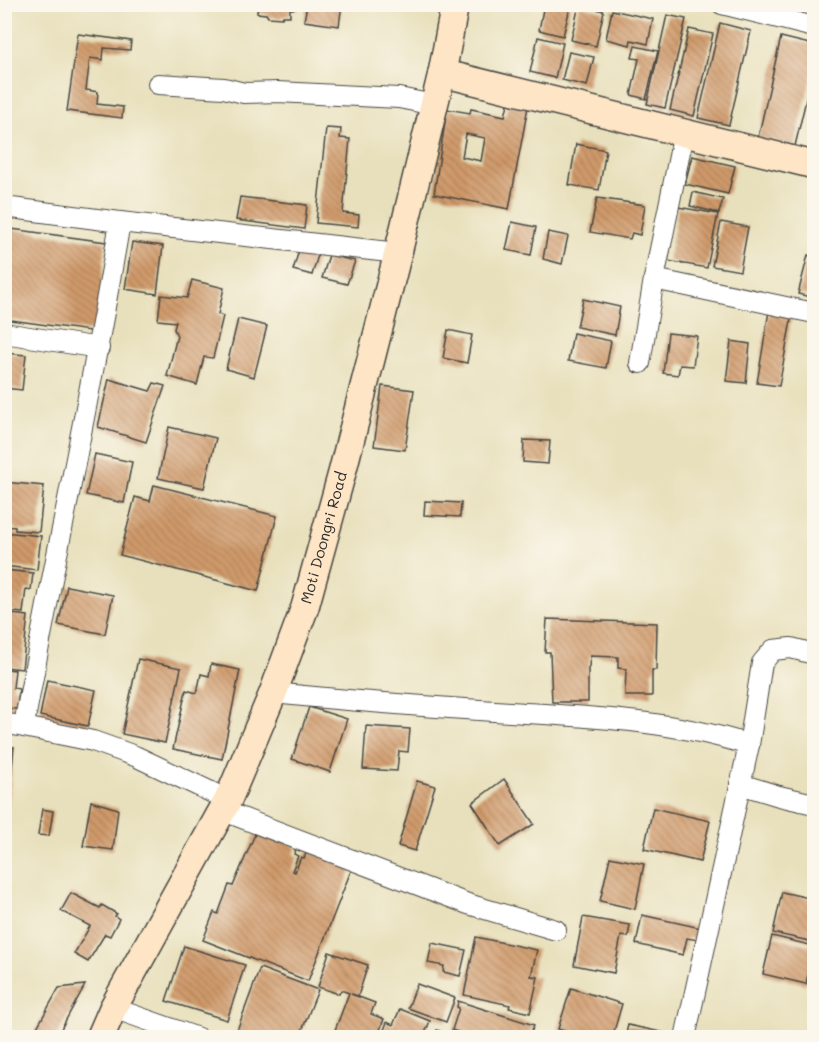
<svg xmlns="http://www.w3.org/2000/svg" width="819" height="1042" font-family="Mali,sans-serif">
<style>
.building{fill:url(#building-back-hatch);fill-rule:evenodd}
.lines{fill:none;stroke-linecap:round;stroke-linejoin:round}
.street-casing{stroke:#474641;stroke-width:22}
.secondary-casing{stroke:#474641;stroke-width:30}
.street{stroke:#fff;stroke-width:20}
.secondary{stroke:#fde5c5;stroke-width:27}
.labels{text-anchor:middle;stroke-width:4.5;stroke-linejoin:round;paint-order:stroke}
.street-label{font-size:15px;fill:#2b2b2b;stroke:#fbf7ec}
</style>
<defs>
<pattern id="building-back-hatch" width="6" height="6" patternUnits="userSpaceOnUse" patternTransform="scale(1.5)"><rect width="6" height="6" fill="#d09a6a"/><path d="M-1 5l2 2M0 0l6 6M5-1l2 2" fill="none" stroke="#a97e57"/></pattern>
</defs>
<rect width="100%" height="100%" fill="#fbf7ec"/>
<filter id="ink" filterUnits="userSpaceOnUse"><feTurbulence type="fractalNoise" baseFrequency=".0167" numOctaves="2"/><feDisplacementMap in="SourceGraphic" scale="12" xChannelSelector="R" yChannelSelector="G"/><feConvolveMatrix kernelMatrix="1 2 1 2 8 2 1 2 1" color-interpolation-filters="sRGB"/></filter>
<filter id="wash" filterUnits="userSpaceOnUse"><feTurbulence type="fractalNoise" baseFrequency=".008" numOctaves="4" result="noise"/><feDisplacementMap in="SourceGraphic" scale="24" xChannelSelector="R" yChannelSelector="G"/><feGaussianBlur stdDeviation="1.35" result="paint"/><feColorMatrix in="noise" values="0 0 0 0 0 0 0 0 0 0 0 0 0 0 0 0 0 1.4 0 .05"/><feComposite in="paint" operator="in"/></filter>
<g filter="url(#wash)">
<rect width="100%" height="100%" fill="#e8e0bc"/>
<g id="blocks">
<g class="building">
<polygon points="307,4 342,4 339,26 304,21"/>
<polygon points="386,4 398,4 397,11 385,9"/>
<polygon points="544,4 571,4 563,36 539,30"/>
<polygon points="258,5 297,5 296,9 290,9 290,16 283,16 282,18 268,17 266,14 257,13"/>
<polygon points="579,5 604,11 596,46 571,40"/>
<polygon points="612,10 653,19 648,44 631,40 630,45 606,39"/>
<polygon points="667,15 686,19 665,108 647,104"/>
<polygon points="720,23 751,31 729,125 698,118"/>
<polygon points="689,29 713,34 694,116 670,110"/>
<polygon points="78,34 131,41 130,50 104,48 103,60 90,58 86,90 98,92 97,104 123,107 122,118 67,111"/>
<polygon points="538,37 563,43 555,78 530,72"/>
<polygon points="781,37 814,45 814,66 795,146 758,138"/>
<polygon points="635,46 658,51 646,99 631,95 639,59 632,58"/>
<polygon points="569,52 594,57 587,86 562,80"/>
<path d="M 508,104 L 528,107 L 509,209 L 434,194 L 447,109 L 470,113 L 471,109 L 505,116 ZM 466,134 L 485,138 L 481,161 L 462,157 Z"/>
<polygon points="326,128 341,129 340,138 350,139 343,213 359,215 358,227 316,223"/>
<polygon points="576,144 606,150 599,190 569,185"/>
<polygon points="692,156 735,166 728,194 685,184"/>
<polygon points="693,192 723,199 719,213 690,206"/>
<polygon points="240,197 307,205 304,229 236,220"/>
<polygon points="597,198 645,205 640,235 632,233 630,239 590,232"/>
<polygon points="678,207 718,214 707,268 668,261"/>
<polygon points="512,222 536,227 531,255 506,250"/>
<polygon points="721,222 748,227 740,271 712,266"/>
<polygon points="4,228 106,242 97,332 4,319"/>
<polygon points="548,232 568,236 562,264 543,259"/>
<polygon points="132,242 163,246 157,294 125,289"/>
<polygon points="300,247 319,252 312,275 293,270"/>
<polygon points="329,255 355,261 347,284 322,278"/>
<polygon points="808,255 814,257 814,298 798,294"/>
<polygon points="192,280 224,288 218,314 223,316 213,358 204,357 197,385 167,376 177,336 174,329 176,322 158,320 161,295 187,298"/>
<polygon points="583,299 620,307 615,335 577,327"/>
<polygon points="769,311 792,315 779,386 757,383"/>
<polygon points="238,319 267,326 254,377 226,369"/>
<polygon points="448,330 472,335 467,363 443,358"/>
<polygon points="573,333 611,341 606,368 568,361"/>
<polygon points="668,333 697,336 693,366 680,365 678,375 663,373"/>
<polygon points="731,341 750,344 746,383 726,381"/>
<polygon points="4,353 26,355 22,390 4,388"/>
<polygon points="109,379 150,391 154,383 165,386 146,442 98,427"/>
<polygon points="382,386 414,390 405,450 374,446"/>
<polygon points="169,427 216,438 204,488 158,478"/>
<polygon points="524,440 550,441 548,464 523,462"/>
<polygon points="95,454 132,462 124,503 86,495"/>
<polygon points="4,482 44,486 39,532 15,530 15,527 4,526"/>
<polygon points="154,485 277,516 258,591 120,555 135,497 150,501"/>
<polygon points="425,501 461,503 460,517 424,515"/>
<polygon points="4,532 41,536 37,570 4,566"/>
<polygon points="4,570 33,573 31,590 26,589 23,613 4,611"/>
<polygon points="67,586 113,595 105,634 58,625"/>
<polygon points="4,613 28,616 22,669 4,667"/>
<polygon points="547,619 657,623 656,670 652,670 652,696 625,696 626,669 618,668 618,657 590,656 589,667 588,668 588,702 552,702 550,652 545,652"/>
<polygon points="138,659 181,668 165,743 122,734"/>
<polygon points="211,664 240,670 222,759 173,749 186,690 197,693 201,674 209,676"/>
<polygon points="5,669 15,670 13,688 19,689 17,709 5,708"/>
<polygon points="47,680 96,690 88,726 40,716"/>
<polygon points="309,707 347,719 330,772 292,759"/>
<polygon points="366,726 410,729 408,752 399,751 397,771 363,769"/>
<polygon points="4,746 14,747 8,808 4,808"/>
<polygon points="504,779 534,824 500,846 472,803"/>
<polygon points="417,781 435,786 415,851 398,846"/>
<polygon points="91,801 118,809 113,850 83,846"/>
<polygon points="653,808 710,821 700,862 644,849"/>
<polygon points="42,809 53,811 49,836 38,835"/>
<polygon points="258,827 297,847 294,854 298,856 292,871 295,872 301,857 304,858 307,851 352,868 308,981 203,940 214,912 218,914 229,885 233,886"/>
<polygon points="610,857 644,864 635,909 600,901"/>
<polygon points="782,892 814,899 814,942 773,933"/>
<polygon points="71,893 100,908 102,905 117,914 115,916 119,919 110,936 105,934 88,962 74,954 90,926 61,911"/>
<polygon points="642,915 701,928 698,940 687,938 683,955 636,944"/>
<polygon points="583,917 630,925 628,937 621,936 614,973 574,965"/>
<polygon points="772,936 814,946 806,984 763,974"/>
<polygon points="476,937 537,950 531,976 538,977 530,1013 509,1008 510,1005 464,995"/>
<polygon points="432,943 466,950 460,976 443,972 444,966 428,963"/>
<polygon points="184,946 245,965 227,1020 166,1001"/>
<polygon points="329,952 368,965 358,996 351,994 375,1003 371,1014 384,1019 377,1038 332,1038 349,993 341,990 339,994 318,987"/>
<polygon points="260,968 318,990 299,1038 248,1038 236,1033"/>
<polygon points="417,984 455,998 446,1022 408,1008"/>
<polygon points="85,985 56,1038 31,1038 59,988"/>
<polygon points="571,988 622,1004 612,1038 587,1038 558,1029"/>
<polygon points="458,1001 534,1025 529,1038 474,1038 452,1030 459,1008 457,1007"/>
<polygon points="400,1009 430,1021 423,1038 381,1038 387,1022 393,1025"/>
<polygon points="628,1025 675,1035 674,1038 625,1038"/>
<polygon points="437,1030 456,1037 456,1038 434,1038"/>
</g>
</g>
</g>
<g filter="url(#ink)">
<use href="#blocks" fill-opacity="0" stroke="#474641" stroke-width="1.5"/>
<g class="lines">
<defs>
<g id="street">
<polyline points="722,4 814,27"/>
<polyline points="158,84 224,88 244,93 277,92 399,98 434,105"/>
<polyline points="684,132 654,279 814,313"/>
<polyline points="4,207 120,222 398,253"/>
<polyline points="4,333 99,348"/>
<polyline points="640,363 654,279"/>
<path d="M 273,693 C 352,701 431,707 510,712 C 590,717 672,720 749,745"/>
<polyline points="4,723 93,741 135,756 228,800"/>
<path d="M 24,725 C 55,557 92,390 120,222"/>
<polyline points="740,784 779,796 814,804"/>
<polyline points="221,810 468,904 556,930"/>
<polyline points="113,1008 198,1038"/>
<polyline points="685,1038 749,745 762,663 773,650 791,648 814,654"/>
</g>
<g id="secondary">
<polyline points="442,73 814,165"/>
<path id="s1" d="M 100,1038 L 113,1008 L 228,800 L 273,693 L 305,607 L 342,473 L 398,253 L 442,73 L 455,4"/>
</g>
</defs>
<use href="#street" class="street-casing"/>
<use href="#secondary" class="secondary-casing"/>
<use href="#street" class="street"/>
<use href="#secondary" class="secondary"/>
</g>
</g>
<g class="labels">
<g class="street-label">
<text dy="5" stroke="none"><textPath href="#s1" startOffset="550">Moti Doongri Road</textPath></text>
</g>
</g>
<rect width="819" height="1042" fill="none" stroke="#fbf7ec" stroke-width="24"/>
</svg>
